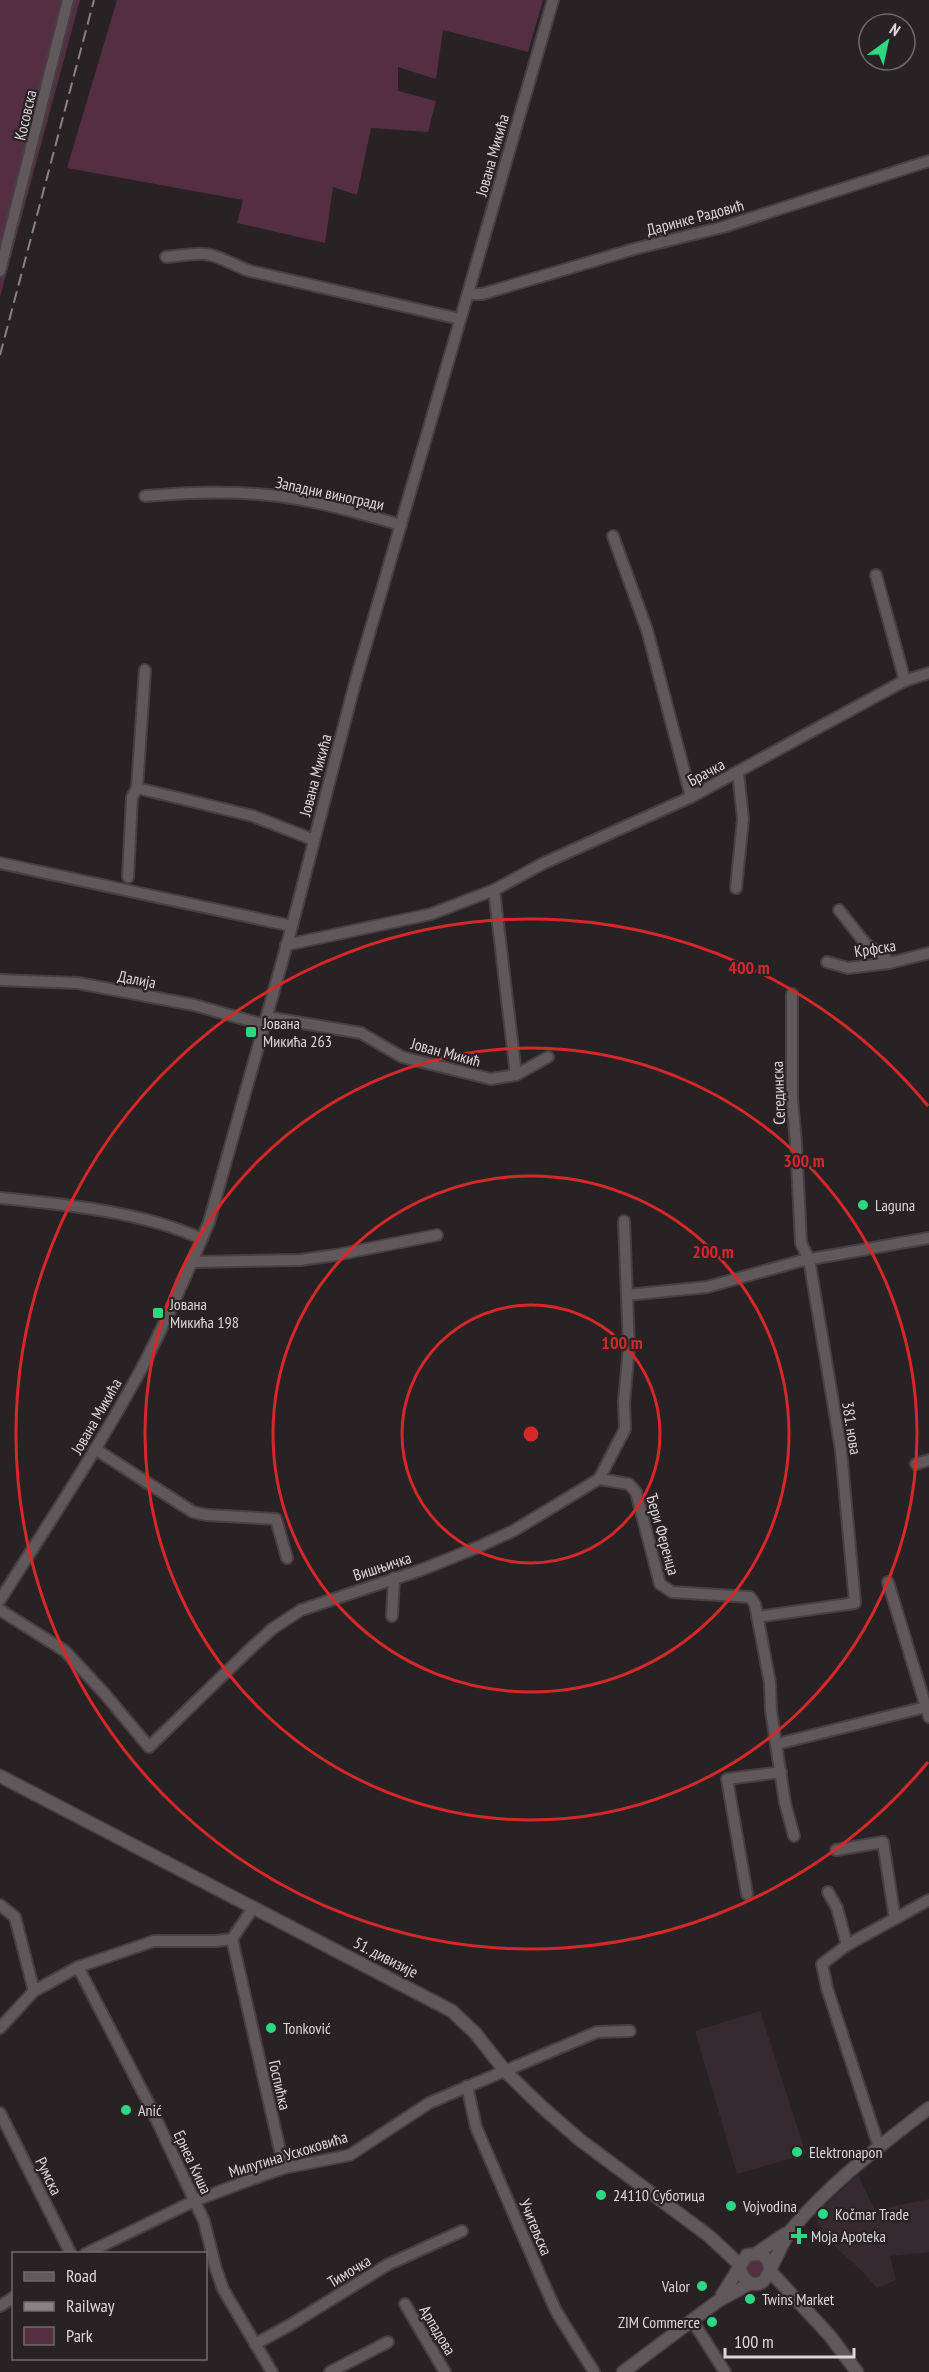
<svg xmlns="http://www.w3.org/2000/svg" width="929" height="2372" font-family="'PT Sans Narrow',sans-serif">
<style>
.built{fill:#36292f}
.green{fill:#542e41}
.lines{fill:none;stroke-linecap:round;stroke-linejoin:round}
.minor-casing{stroke:#464043;stroke-width:14}
.tertiary-casing{stroke:#464043;stroke-width:15}
.minor{stroke:#60585b;stroke-width:10}
.tertiary{stroke:#60585b;stroke-width:12}
.rail{stroke:#888284;stroke-width:2;stroke-dasharray:12 6;stroke-linecap:butt}
.ring{fill:none;stroke:#d62828;stroke-width:3}
.poi-dot{fill:#2ed883;stroke:#292225;stroke-width:2}
.labels{text-anchor:middle;stroke-width:4.5;stroke-linejoin:round;paint-order:stroke}
.street-label{font-size:16px;fill:#dcd7d9;stroke:#292225}
.poi-label{font-size:16px;fill:#dcd7d9;stroke:#292225;text-anchor:start}
.centre{fill:#d62828;stroke:#292225;stroke-width:3}
.ring-label{font-size:18px;text-anchor:middle;font-weight:bold;fill:#d62828;stroke:#292225;stroke-width:4.5;stroke-linejoin:round;paint-order:stroke}
</style>
<rect width="100%" height="100%" fill="#292225"/>
<g class="built">
<polygon points="760,2011 806,2154 737,2174 695,2031"/>
<polygon points="858,2175 875,2210 929,2199 929,2252 890,2256 896,2280 877,2288 861,2270 822,2235 815,2214"/>
</g>
<g class="green">
<polygon points="0,0 80,0 0,297"/>
<polygon points="117,0 543,0 528,52 443,30 436,79 398,67 398,91 436,101 428,132 371,128 357,195 333,187 325,243 237,223 243,200 67,168"/>
<circle cx="755" cy="2268" r="9"/>
</g>
<g class="lines">
<defs>
<g id="minor">
<path d="M 166,257 C 179,256 193,253 205,254 C 221,256 235,266 250,271 L 460,319"/>
<polyline points="0,271 68,0"/>
<polyline points="468,294 482,294 634,249 723,227 929,161"/>
<path d="M 145,496 C 196,492 247,490 298,499 C 333,505 367,515 401,525"/>
<polyline points="613,536 647,630 691,797"/>
<polyline points="876,575 905,681"/>
<polyline points="137,788 253,816 314,840"/>
<polyline points="0,863 292,926"/>
<polyline points="128,877 132,797 137,788 145,670"/>
<polyline points="736,888 743,819 738,772"/>
<polyline points="494,890 516,1075"/>
<polyline points="839,910 865,943 885,957 889,963"/>
<polyline points="286,945 431,914 494,890 544,863 691,797 904,681 929,673"/>
<polyline points="827,962 848,968 889,963 929,953"/>
<polyline points="0,980 78,983 194,1005 265,1025"/>
<polyline points="267,1017 361,1033 402,1057 491,1079 516,1075 548,1057"/>
<path d="M 0,1198 C 63,1204 144,1212 202,1239"/>
<polyline points="192,1262 300,1260 336,1255 437,1235"/>
<polyline points="627,1295 707,1287 800,1261 929,1238"/>
<polyline points="95,1449 193,1512 207,1515 276,1519 287,1558"/>
<polyline points="916,1464 929,1460"/>
<polyline points="599,1479 629,1484 636,1492 660,1584 672,1592 750,1597 755,1604 770,1683 771,1711 785,1803 794,1836"/>
<polyline points="888,1582 929,1717"/>
<path d="M 0,1600 C 47,1526 96,1452 138,1375 C 165,1325 187,1274 209,1222 L 292,926 L 356,679 L 553,0"/>
<polyline points="0,1610 65,1651 104,1693 149,1747 249,1650 272,1629 301,1610 421,1570 478,1547 513,1531 599,1479 625,1429 624,1402 629,1347 624,1221"/>
<polyline points="392,1616 394,1578"/>
<polyline points="757,1617 855,1603 841,1450 809,1259 801,1243 796,1143 792,1099 792,994"/>
<polyline points="777,1744 926,1707"/>
<polyline points="836,1850 883,1842 895,1919"/>
<polyline points="828,1892 837,1908 847,1945"/>
<polyline points="747,1894 727,1779 781,1772"/>
<polyline points="0,1905 15,1917 34,1991"/>
<polyline points="232,1939 284,2168"/>
<polyline points="78,1967 149,2104 204,2221 216,2269 223,2289 272,2372"/>
<polyline points="0,2028 34,1991 78,1967 154,1941 216,1941 232,1939 253,1908"/>
<polyline points="467,2086 476,2127 540,2275 556,2311 594,2372"/>
<polyline points="0,2113 71,2254"/>
<polyline points="879,2147 827,1988 822,1964 847,1945 929,1900"/>
<polyline points="85,2254 194,2201 247,2181 284,2168 350,2155 429,2103 597,2032 630,2031"/>
<polyline points="405,2304 445,2372"/>
<polyline points="0,2306 14,2297"/>
<polyline points="692,2320 725,2372"/>
<polyline points="255,2344 290,2325 387,2265 462,2231"/>
<polyline points="330,2372 388,2342"/>
</g>
<g id="tertiary">
<polyline points="0,1776 452,2011 476,2034 506,2072 542,2107 580,2140 709,2236 740,2265"/>
<polyline points="757,2253 785,2234"/>
<path d="M 740,2267 C 741,2278 751,2288 762,2282 C 768,2279 782,2241 791,2230 C 831,2182 880,2146 929,2108"/>
<polyline points="770,2271 830,2336 857,2372"/>
<polyline points="722,2295 747,2255 761,2254 768,2260 770,2269"/>
<polyline points="623,2372 718,2301 751,2283"/>
</g>
</defs>
<use href="#minor" class="minor-casing"/>
<use href="#tertiary" class="tertiary-casing"/>
<use href="#minor" class="minor"/>
<use href="#tertiary" class="tertiary"/>
<polyline class="rail" points="0,355 94,0"/>
</g>
<g class="ring">
<circle cx="531" cy="1434" r="129"/>
<circle cx="531" cy="1434" r="258"/>
<circle cx="531" cy="1434" r="386"/>
<path d="M928 1762A515 515 0 1 1 928 1106"/>
</g>
<g class="poi-dot">
<rect x="245" y="1026" width="12" height="12" rx="3"/>
<circle cx="863" cy="1205" r="6"/>
<rect x="152" y="1307" width="12" height="12" rx="3"/>
<circle cx="271" cy="2028" r="6"/>
<circle cx="126" cy="2110" r="6"/>
<circle cx="797" cy="2152" r="6"/>
<circle cx="601" cy="2195" r="6"/>
<circle cx="731" cy="2206" r="6"/>
<circle cx="823" cy="2214" r="6"/>
<path d="M796 2227h6v6h6v6h-6v6h-6v-6h-6v-6h6z"/>
<circle cx="702" cy="2286" r="6"/>
<circle cx="750" cy="2299" r="6"/>
<circle cx="712" cy="2322" r="6"/>
</g>
<g class="labels">
<g class="street-label">
<text transform="translate(25 115) rotate(-77)" y="6">Косовска</text>
<text transform="translate(492 155) rotate(-74)" y="6">Јована Микића</text>
<text transform="translate(695 217) rotate(-15)" y="6">Даринке Радовић</text>
<text transform="translate(330 493) rotate(12)" y="6">Западни виногради</text>
<text transform="translate(706 772) rotate(-28)" y="6">Брачка</text>
<text transform="translate(315 775) rotate(-75)" y="6">Јована Микића</text>
<text transform="translate(875 948) rotate(-9)" y="6">Крфска</text>
<text transform="translate(137 979) rotate(11)" y="6">Далија</text>
<text transform="translate(446 1052) rotate(15)" y="6">Јован Микић</text>
<text transform="translate(778 1093) rotate(-92)" y="6">Сегединска</text>
<text transform="translate(96 1416) rotate(-60)" y="6">Јована Микића</text>
<text transform="translate(852 1428) rotate(81)" y="6">381. нова</text>
<text transform="translate(663 1534) rotate(74)" y="6">Ђери Ференца</text>
<text transform="translate(382 1566) rotate(-18)" y="6">Вишњичка</text>
<text transform="translate(386 1957) rotate(27)" y="6">51. дивизије</text>
<text transform="translate(280 2085) rotate(77)" y="6">Госпићка</text>
<text transform="translate(288 2154) rotate(-17)" y="6">Милутина Ускоковића</text>
<text transform="translate(193 2162) rotate(65)" y="6">Ернеа Киша</text>
<text transform="translate(49 2176) rotate(64)" y="6">Румска</text>
<text transform="translate(536 2227) rotate(67)" y="6">Учитељска</text>
<text transform="translate(349 2271) rotate(-31)" y="6">Тимочка</text>
<text transform="translate(438 2330) rotate(59)" y="6">Арпадова</text>
</g>
<g class="poi-label">
<text x="263" y="1029">Јована<tspan x="263" dy="18">Микића 263</tspan></text>
<text x="875" y="1211">Laguna</text>
<text x="170" y="1310">Јована<tspan x="170" dy="18">Микића 198</tspan></text>
<text x="283" y="2034">Tonković</text>
<text x="138" y="2116">Anić</text>
<text x="809" y="2158">Elektronapon</text>
<text x="613" y="2201">24110 Суботица</text>
<text x="743" y="2212">Vojvodina</text>
<text x="835" y="2220">Kočmar Trade</text>
<text x="811" y="2242">Moja Apoteka</text>
<text x="690" y="2292" text-anchor="end">Valor</text>
<text x="762" y="2305">Twins Market</text>
<text x="700" y="2328" text-anchor="end">ZIM Commerce</text>
</g>
</g>
<circle cx="531" cy="1434" r="9" class="centre"/>
<g class="ring-label">
<text x="749" y="974">400 m</text>
<text x="804" y="1167">300 m</text>
<text x="713" y="1258">200 m</text>
<text x="622" y="1349">100 m</text>
</g>
<rect x="12" y="2252" width="195" height="108" fill="#292225" stroke="#716a6d" stroke-width="1.5"/>
<rect x="24" y="2272" width="30" height="9" fill="#60585b" stroke="#716a6d" stroke-width="1.5"/>
<text x="66" y="2282" font-size="18" fill="#dcd7d9">Road</text>
<rect x="24" y="2302" width="30" height="9" fill="#888284" stroke="#716a6d" stroke-width="1.5"/>
<text x="66" y="2312" font-size="18" fill="#dcd7d9">Railway</text>
<rect x="24" y="2327" width="30" height="18" fill="#542e41" stroke="#716a6d" stroke-width="1.5"/>
<text x="66" y="2342" font-size="18" fill="#dcd7d9">Park</text>
<g transform="translate(887 42) rotate(33)"><circle r="28" fill="#292225" stroke="#716a6d" stroke-width="1.5"/>
<path d="M0-4.5L10 22L0 15L-10 22Z" fill="#2ed883"/>
<text y="-9" font-size="16" font-weight="bold" text-anchor="middle" fill="#dcd7d9">N</text>
</g>
<path d="M725 2348v9h129v-9" fill="none" stroke="#dcd7d9" stroke-width="3"/>
<text x="734" y="2348" font-size="18" fill="#dcd7d9" stroke="#292225" stroke-width="4.5" paint-order="stroke">100 m</text>
</svg>
